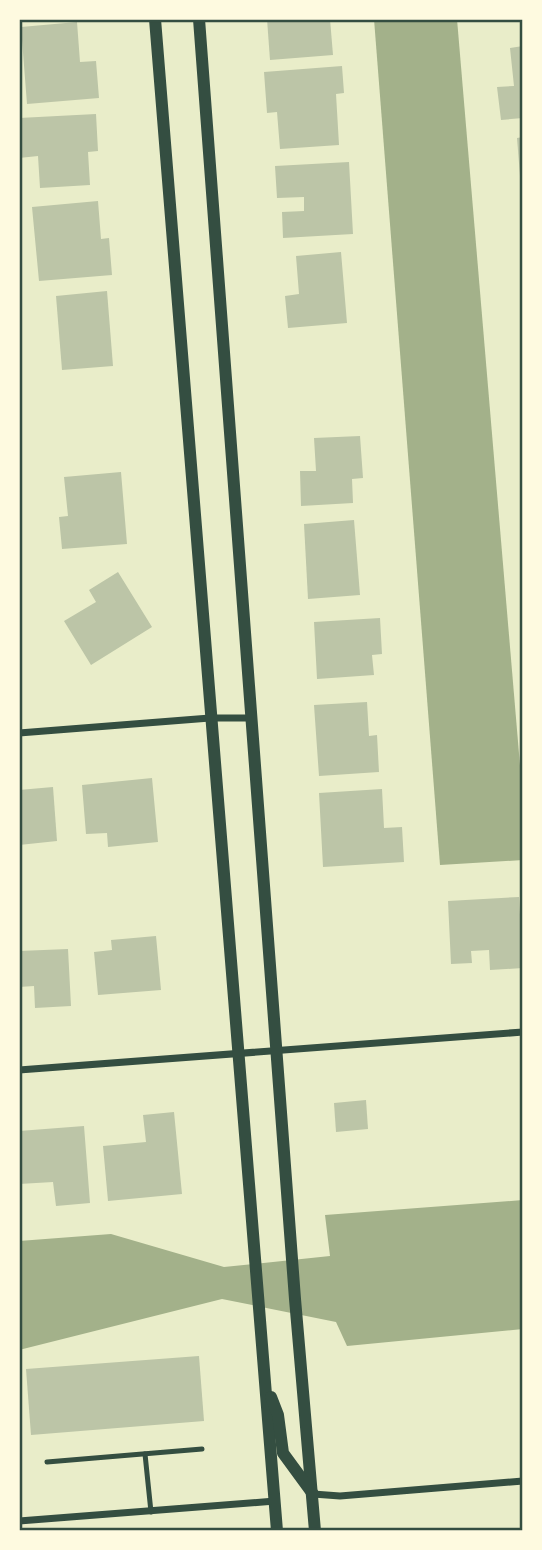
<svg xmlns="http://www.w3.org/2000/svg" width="542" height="1550" font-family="Lato,sans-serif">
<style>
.water{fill:#a3b18a}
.building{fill:#bcc5a7}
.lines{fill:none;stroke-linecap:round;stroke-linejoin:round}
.service{stroke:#344e41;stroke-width:5}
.minor{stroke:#344e41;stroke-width:7}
.tertiary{stroke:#344e41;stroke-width:12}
.neatline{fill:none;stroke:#344e41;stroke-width:2.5}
</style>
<rect width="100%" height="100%" fill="#e9edc9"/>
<g class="water">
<polygon points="374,19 457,19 523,801 523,860 440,865"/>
<polygon points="523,1200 523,1329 347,1346 336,1322 222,1299 19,1350 19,1241 111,1234 224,1267 330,1256 325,1215"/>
</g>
<g class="building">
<polygon points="267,19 330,19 333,55 270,60"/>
<polygon points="77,22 80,62 96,61 99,98 27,104 21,27"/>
<polygon points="523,46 523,118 501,120 497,87 514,86 510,48"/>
<polygon points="342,66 344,93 336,94 339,145 280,149 277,112 267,113 264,72"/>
<polygon points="96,114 98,151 88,152 90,185 40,188 38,156 19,158 19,118"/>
<polygon points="523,137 523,188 521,188 517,138"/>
<polygon points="349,162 353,234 283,238 282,212 304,211 304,197 277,198 275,166"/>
<polygon points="98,201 101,239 109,238 112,275 39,281 32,207"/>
<polygon points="341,252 347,323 288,328 285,296 299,294 296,256"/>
<polygon points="107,291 113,366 62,370 56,296"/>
<polygon points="360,436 363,478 352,479 353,503 301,506 300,471 316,471 314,438"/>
<polygon points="121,472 127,544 62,549 59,517 68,516 64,477"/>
<polygon points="354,520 360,595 308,599 304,524"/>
<polygon points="118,572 152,627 91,665 64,621 96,602 89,590"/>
<polygon points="380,618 382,654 372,655 374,675 317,679 314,622"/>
<polygon points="367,702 369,736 377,735 379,772 319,776 314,705"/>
<polygon points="152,778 158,842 108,847 107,833 86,834 82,785"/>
<polygon points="53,787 57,841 19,845 19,790"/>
<polygon points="382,789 384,828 402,827 404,862 323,867 319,793"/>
<polygon points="519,897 523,968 490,970 489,950 471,951 472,963 451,964 448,901"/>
<polygon points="156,936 161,990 98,995 94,952 112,950 111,940"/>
<polygon points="68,949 71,1006 35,1008 34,986 19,987 19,951"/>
<polygon points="366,1100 368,1129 336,1132 334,1103"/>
<polygon points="174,1112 182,1194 108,1201 103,1146 146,1142 143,1115"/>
<polygon points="84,1126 90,1203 56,1206 53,1182 19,1184 19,1131"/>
<polygon points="199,1356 204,1421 31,1435 26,1369"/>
</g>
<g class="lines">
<g class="service">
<polyline points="145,1454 151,1512"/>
<polyline points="47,1462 202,1449"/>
</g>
<g class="minor">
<polyline points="19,733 210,718 252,718"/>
<polyline points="19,1070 523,1032"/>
<polyline points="313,1494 340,1496 523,1481"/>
<polyline points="19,1521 275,1501"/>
</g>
<g class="tertiary">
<polyline points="155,19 277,1531"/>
<polyline points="199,19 295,1299 315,1531"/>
<polyline points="271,1397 278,1415 283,1453 313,1494"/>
</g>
</g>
<rect width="542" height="1550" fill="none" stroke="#fefae0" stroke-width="42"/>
<rect x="21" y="21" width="500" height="1508" class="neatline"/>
</svg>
